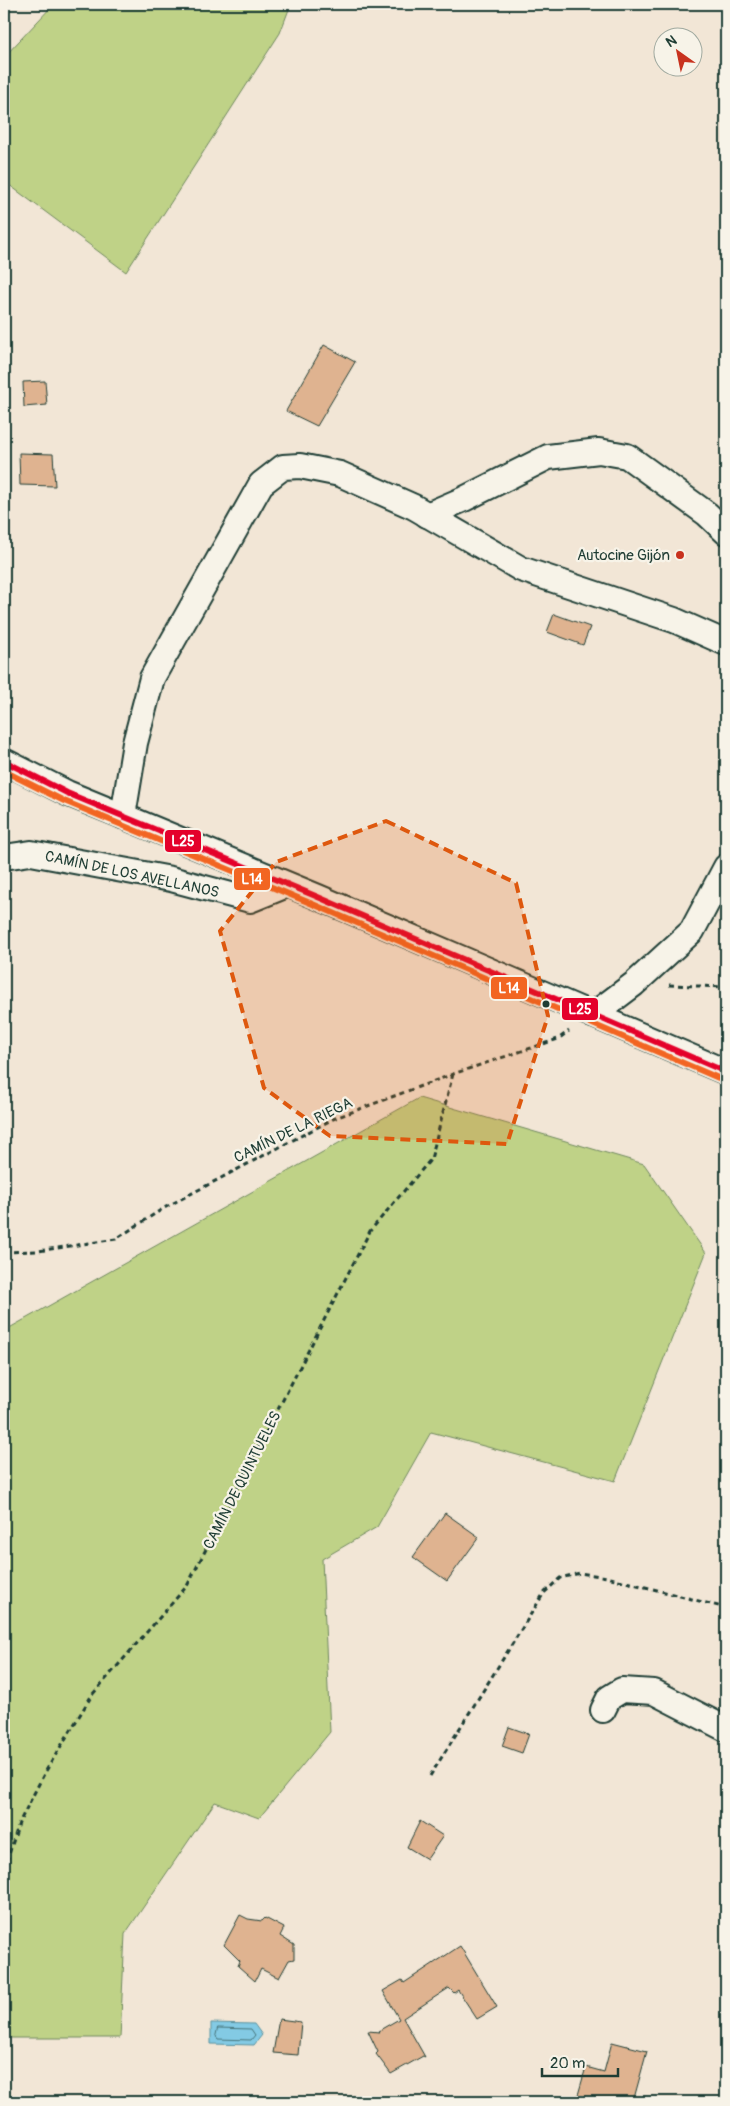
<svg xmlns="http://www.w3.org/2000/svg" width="730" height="2106" font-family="Pangolin,sans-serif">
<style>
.green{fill:#bfd287;stroke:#6f885e}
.water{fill:#83cae4;stroke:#5b929e}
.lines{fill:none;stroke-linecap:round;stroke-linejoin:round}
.shore{stroke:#47757a;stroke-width:1}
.building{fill:#dfb390;stroke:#1f3d34}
.minor-casing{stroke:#1f3d34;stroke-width:28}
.path{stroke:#1f3d34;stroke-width:3;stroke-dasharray:5 4;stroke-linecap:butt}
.minor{stroke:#f7f3e8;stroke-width:24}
.bus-1-casing{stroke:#f7f3e8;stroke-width:10}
.bus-2-casing{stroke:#f7f3e8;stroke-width:10}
.bus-1{stroke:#e4002b;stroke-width:6}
.bus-2{stroke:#f26522;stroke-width:6}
.marked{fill:#de580e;fill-opacity:0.2;stroke:#de580e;stroke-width:4;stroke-dasharray:10 6;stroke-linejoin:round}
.poi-dot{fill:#c8321e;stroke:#f7f3e8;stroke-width:2}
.bus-dot{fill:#1f3d34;stroke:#f7f3e8;stroke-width:2}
.labels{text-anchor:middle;stroke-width:4.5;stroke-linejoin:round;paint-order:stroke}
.poi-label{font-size:15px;fill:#1f3d34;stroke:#f7f3e8;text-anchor:end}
.street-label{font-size:15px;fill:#1f3d34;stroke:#f7f3e8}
.line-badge{stroke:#f7f3e8;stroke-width:2}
.badge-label{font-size:14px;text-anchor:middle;font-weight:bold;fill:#fff}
</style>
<rect width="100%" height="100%" fill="#f2e6d6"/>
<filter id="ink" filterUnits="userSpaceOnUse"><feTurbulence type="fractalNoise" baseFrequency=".02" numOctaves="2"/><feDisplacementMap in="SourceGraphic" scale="10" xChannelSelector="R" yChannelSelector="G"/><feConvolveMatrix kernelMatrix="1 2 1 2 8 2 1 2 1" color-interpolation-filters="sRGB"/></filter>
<g filter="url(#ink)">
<g class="green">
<polygon points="54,4 291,4 280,33 126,272 4,181 4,57"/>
<polygon points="419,1098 644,1164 706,1253 615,1481 431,1432 377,1527 322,1559 330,1732 259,1818 215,1802 125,1934 120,2038 4,2038 4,1331"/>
</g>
<polygon class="water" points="211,2023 254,2024 262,2035 254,2045 211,2044"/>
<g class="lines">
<polygon class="shore" points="218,2028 251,2029 255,2035 251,2040 218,2039 216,2036"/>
</g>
<g class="building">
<polygon points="324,345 355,362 317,426 286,411"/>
<polygon points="45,381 47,405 24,407 23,382"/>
<polygon points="19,453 53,454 55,486 20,485"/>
<polygon points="554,614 590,627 583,645 547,632"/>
<polygon points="445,1513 479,1537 447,1581 413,1557"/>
<polygon points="509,1727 529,1734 522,1753 502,1746"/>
<polygon points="420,1821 443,1836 427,1859 407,1847"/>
<polygon points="240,1915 248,1919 262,1921 265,1918 284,1928 280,1936 294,1945 294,1959 289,1960 279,1978 261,1969 255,1981 238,1966 240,1961 224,1945"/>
<polygon points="460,1946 497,2007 477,2019 458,1990 454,1993 449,1988 403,2018 425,2057 423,2056 391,2074 376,2054 378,2052 368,2031 379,2032 378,2031 399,2019 383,1991 402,1980 404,1983"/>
<polygon points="279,2019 301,2022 298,2055 273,2053"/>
<polygon points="612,2042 647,2051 633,2102 576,2102 586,2067 604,2072"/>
</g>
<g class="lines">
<defs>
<g id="minor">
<polyline points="427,515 464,499 548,457 599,451 627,456 707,514 726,532"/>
<polyline points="4,761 67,793 123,816 318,897 726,1072"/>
<polyline points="123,816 135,743 152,678 261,484 283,467 300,466 340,474 414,507 521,569 674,620 726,643"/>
<polyline points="4,857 31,853 171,879 250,900 287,885"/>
<polyline points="593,1015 634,984 692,931 726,867"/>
<polyline points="603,1710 609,1698 622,1690 654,1692 726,1729"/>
</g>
</defs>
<use href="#minor" class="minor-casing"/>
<g class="path">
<polyline points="669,985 726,987"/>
<polyline points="4,1252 38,1251 116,1239 164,1208 333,1119 453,1074 558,1039 569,1031"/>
<polyline points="430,1776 544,1593 560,1578 580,1573 607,1577 726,1608"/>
<polyline points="4,1870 19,1823 44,1774 92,1695 187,1586 370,1231 431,1159 453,1074"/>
</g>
<use href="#minor" class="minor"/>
<defs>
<polyline id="bus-1" points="4,761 67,793 318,897 726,1072"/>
<polyline id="bus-2" points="4,771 64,801 315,905 723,1080"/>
</defs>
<use href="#bus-1" class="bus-1-casing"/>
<use href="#bus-2" class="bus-2-casing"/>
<use href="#bus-1" class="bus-1"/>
<use href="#bus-2" class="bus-2"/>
</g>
</g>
<path class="marked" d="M 386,821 L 516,883 L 548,1016 L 507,1144 L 330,1136 L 264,1088 L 220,931 L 276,862 Z"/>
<circle class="poi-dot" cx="680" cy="555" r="5"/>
<circle class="bus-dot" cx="546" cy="1004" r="4.5"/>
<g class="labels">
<g class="poi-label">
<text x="670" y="560">Autocine Gijón</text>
</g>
<g class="street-label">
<text transform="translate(132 874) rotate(12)" y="5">CAMÍN DE LOS AVELLANOS</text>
<text transform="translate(293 1130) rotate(-26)" y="5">CAMÍN DE LA RIEGA</text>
<text transform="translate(242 1480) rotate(-63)" y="5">CAMÍN DE QUINTUELES</text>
</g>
</g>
<g class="line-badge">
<rect x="164" y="829" width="38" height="24" rx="5" fill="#e4002b"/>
<rect x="233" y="867" width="38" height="24" rx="5" fill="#f26522"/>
<rect x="490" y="976" width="38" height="24" rx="5" fill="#f26522"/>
<rect x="561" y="997" width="38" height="24" rx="5" fill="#e4002b"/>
</g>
<g class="badge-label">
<text x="183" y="846">L25</text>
<text x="252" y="884">L14</text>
<text x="509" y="993">L14</text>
<text x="580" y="1014">L25</text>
</g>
<rect width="730" height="2106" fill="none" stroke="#f7f3e8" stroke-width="20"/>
<rect x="10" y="10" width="710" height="2086" fill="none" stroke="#1f3d34" stroke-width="2" filter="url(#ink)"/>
<g transform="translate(678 52) rotate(327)"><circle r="24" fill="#f7f3e8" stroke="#a1aaa0"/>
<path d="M0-4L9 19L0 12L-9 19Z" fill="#c8321e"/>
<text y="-8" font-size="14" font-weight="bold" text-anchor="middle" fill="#1f3d34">N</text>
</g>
<path d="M542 2068v8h76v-8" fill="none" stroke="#1f3d34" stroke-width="2.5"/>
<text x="550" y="2068" font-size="15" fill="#1f3d34" stroke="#f7f3e8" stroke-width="4" paint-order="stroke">20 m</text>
</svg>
